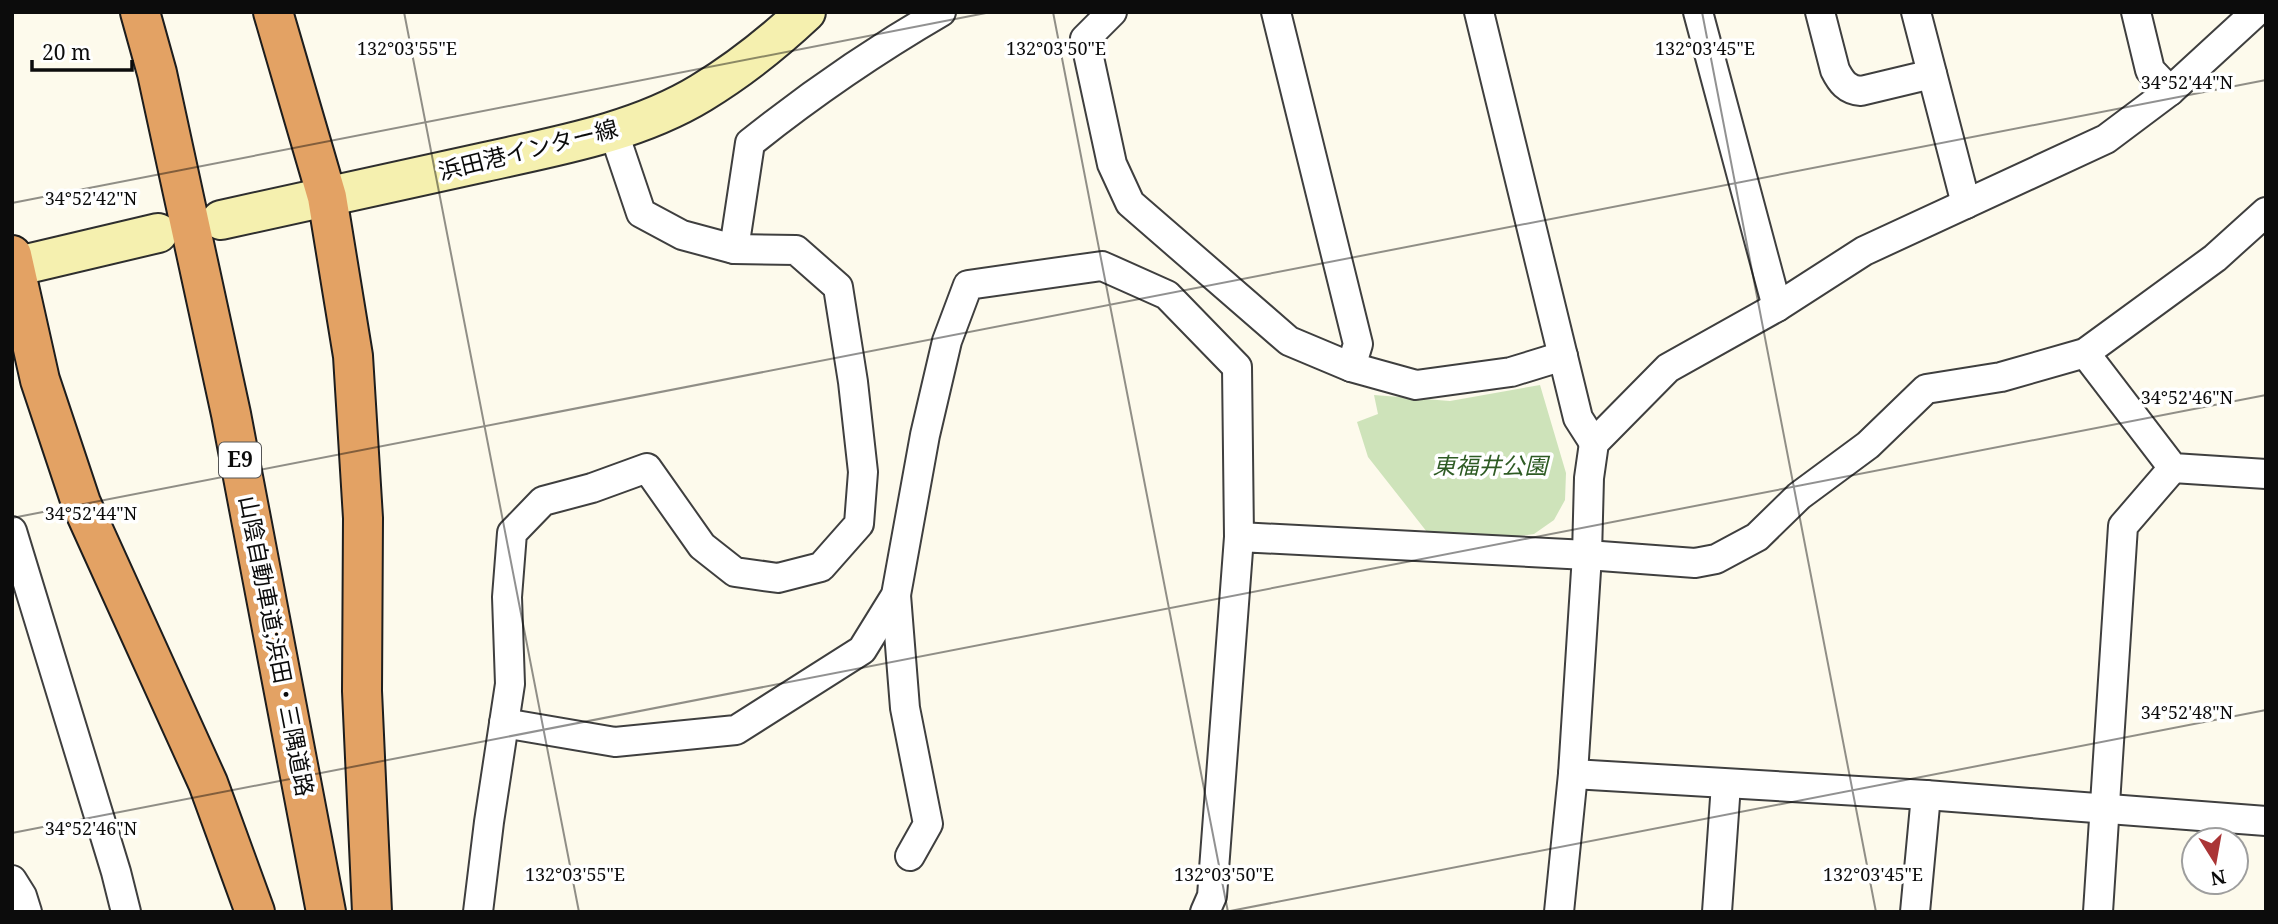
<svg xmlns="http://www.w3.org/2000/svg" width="2278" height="924" font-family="'Noto Serif','Noto Sans JP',serif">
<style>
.green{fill:#cee3ba}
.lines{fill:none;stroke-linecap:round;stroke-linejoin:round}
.street-casing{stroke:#3f3f3f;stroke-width:32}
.secondary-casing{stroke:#2e2e2e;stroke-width:42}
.highway-casing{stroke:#1d1d1d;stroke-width:42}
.street{stroke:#fff;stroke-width:28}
.secondary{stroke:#f5f0af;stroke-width:38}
.highway{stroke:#e3a264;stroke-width:38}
.ticks{fill:none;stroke:#0c0c0c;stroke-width:2;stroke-opacity:0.45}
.labels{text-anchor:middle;stroke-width:7;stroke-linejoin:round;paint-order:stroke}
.shield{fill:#fff;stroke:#555;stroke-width:2}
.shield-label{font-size:21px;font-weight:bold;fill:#0c0c0c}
.street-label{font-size:23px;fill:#0c0c0c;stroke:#fff}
.park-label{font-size:23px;font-style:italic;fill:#2e5b24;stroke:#fff}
.ticks-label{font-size:18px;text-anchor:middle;fill:#0c0c0c;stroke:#fff;stroke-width:7;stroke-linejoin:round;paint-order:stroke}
</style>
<rect width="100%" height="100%" fill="#fdfaec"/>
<polygon class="green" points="1540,385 1566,473 1565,500 1554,520 1534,534 1505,538 1427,532 1368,457 1357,422 1378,414 1374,395 1450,401"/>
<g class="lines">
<defs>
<g id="street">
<polyline points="1112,12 1085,39 1112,164 1130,203 1289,341 1351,367 1416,385 1511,372 1563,356"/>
<polyline points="1276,12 1358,344 1351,367"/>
<polyline points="1479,12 1578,418 1594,443"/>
<polyline points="1698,12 1777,307"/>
<path d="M 1820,12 L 1835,70 C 1841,82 1847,90 1861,91 L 1932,74"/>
<polyline points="1916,12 1966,204"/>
<polyline points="2136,12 2150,70 2170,91"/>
<path d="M 734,249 L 750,143 C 810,95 874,51 941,12"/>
<polyline points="2085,353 2173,468 2266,474"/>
<polyline points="12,531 116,872 126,912"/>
<polyline points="896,595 905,708 928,824 910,856"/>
<polyline points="504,723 615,742 736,730 862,650 896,595 925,435 947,341 968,285 1102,266 1167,295 1237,367 1239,537"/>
<polyline points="1573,774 1926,795 2266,821"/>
<polyline points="12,880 22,896 27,912"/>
<polyline points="478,912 489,822 510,684 507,597 512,533 543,501 592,488 647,468 702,546 735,572 778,578 821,567 859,524 863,472 853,382 838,287 796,250 734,249 682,235 641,213 613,130"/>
<polyline points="1205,912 1212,896 1239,537 1587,555 1695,563 1716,559 1757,537 1799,496 1868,445 1926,389 2001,377 2085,353 2215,258 2266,212"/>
<polyline points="1559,912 1573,774 1587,555 1589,478 1594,443 1668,368 1777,307 1864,251 2106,139 2170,91 2256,12"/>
<polyline points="1717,912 1726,784"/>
<polyline points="1915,912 1926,795"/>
<polyline points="2098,912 2123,526 2173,468"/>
</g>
<g id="secondary">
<path d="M 221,220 C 309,201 397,182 485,162 C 557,146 637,132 701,93 C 739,70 774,42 806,12"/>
<polyline points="14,267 158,233"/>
</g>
<g id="highway">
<polyline points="140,12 157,73 231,414 326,912"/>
<polyline points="273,12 327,197 353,356 363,518 362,691 372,912"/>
<polyline points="12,255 40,380 81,503 208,783 255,912"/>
</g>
</defs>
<use href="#street" class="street-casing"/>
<use href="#secondary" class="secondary-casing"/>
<use href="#highway" class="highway-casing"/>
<use href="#street" class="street"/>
<use href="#secondary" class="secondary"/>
<use href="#highway" class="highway"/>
</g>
<path class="ticks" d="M 404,12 L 579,912M 1053,12 L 1228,912M 1702,12 L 1876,912M 12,203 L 991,12M 12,518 L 2266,80M 12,833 L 2266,395M 1225,912 L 2266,710"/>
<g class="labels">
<rect class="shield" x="219" y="442.5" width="42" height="35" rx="5"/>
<g class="shield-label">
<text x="240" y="467">E9</text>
</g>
<g class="street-label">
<text transform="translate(528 150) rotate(-14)" y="8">浜田港インター線</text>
<text transform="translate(276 646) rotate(79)" y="8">山陰自動車道;浜田・三隅道路</text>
</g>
<g class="park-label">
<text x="1490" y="474">東福井公園</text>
</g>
</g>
<g class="ticks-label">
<text x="407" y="55">132°03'55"E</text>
<text x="1056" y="55">132°03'50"E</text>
<text x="1705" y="55">132°03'45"E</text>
<text x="2187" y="89">34°52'44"N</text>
<text x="91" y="205">34°52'42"N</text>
<text x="2187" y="404">34°52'46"N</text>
<text x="91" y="520">34°52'44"N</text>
<text x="2187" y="719">34°52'48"N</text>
<text x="91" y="835">34°52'46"N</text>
<text x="575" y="881">132°03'55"E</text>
<text x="1224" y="881">132°03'50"E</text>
<text x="1873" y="881">132°03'45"E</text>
</g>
<rect width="2278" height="924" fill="none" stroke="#0c0c0c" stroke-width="28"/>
<g transform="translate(2215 861) rotate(169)"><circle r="33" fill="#ffffff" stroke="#9e9e9e" stroke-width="2"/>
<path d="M0-5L12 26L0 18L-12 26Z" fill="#aa3536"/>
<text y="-10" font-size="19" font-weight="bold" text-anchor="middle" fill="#0c0c0c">N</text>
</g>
<path d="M32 60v10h100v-10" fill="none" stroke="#0c0c0c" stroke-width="3.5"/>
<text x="42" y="60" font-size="21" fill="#0c0c0c" stroke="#ffffff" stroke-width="5" paint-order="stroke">20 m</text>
</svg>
